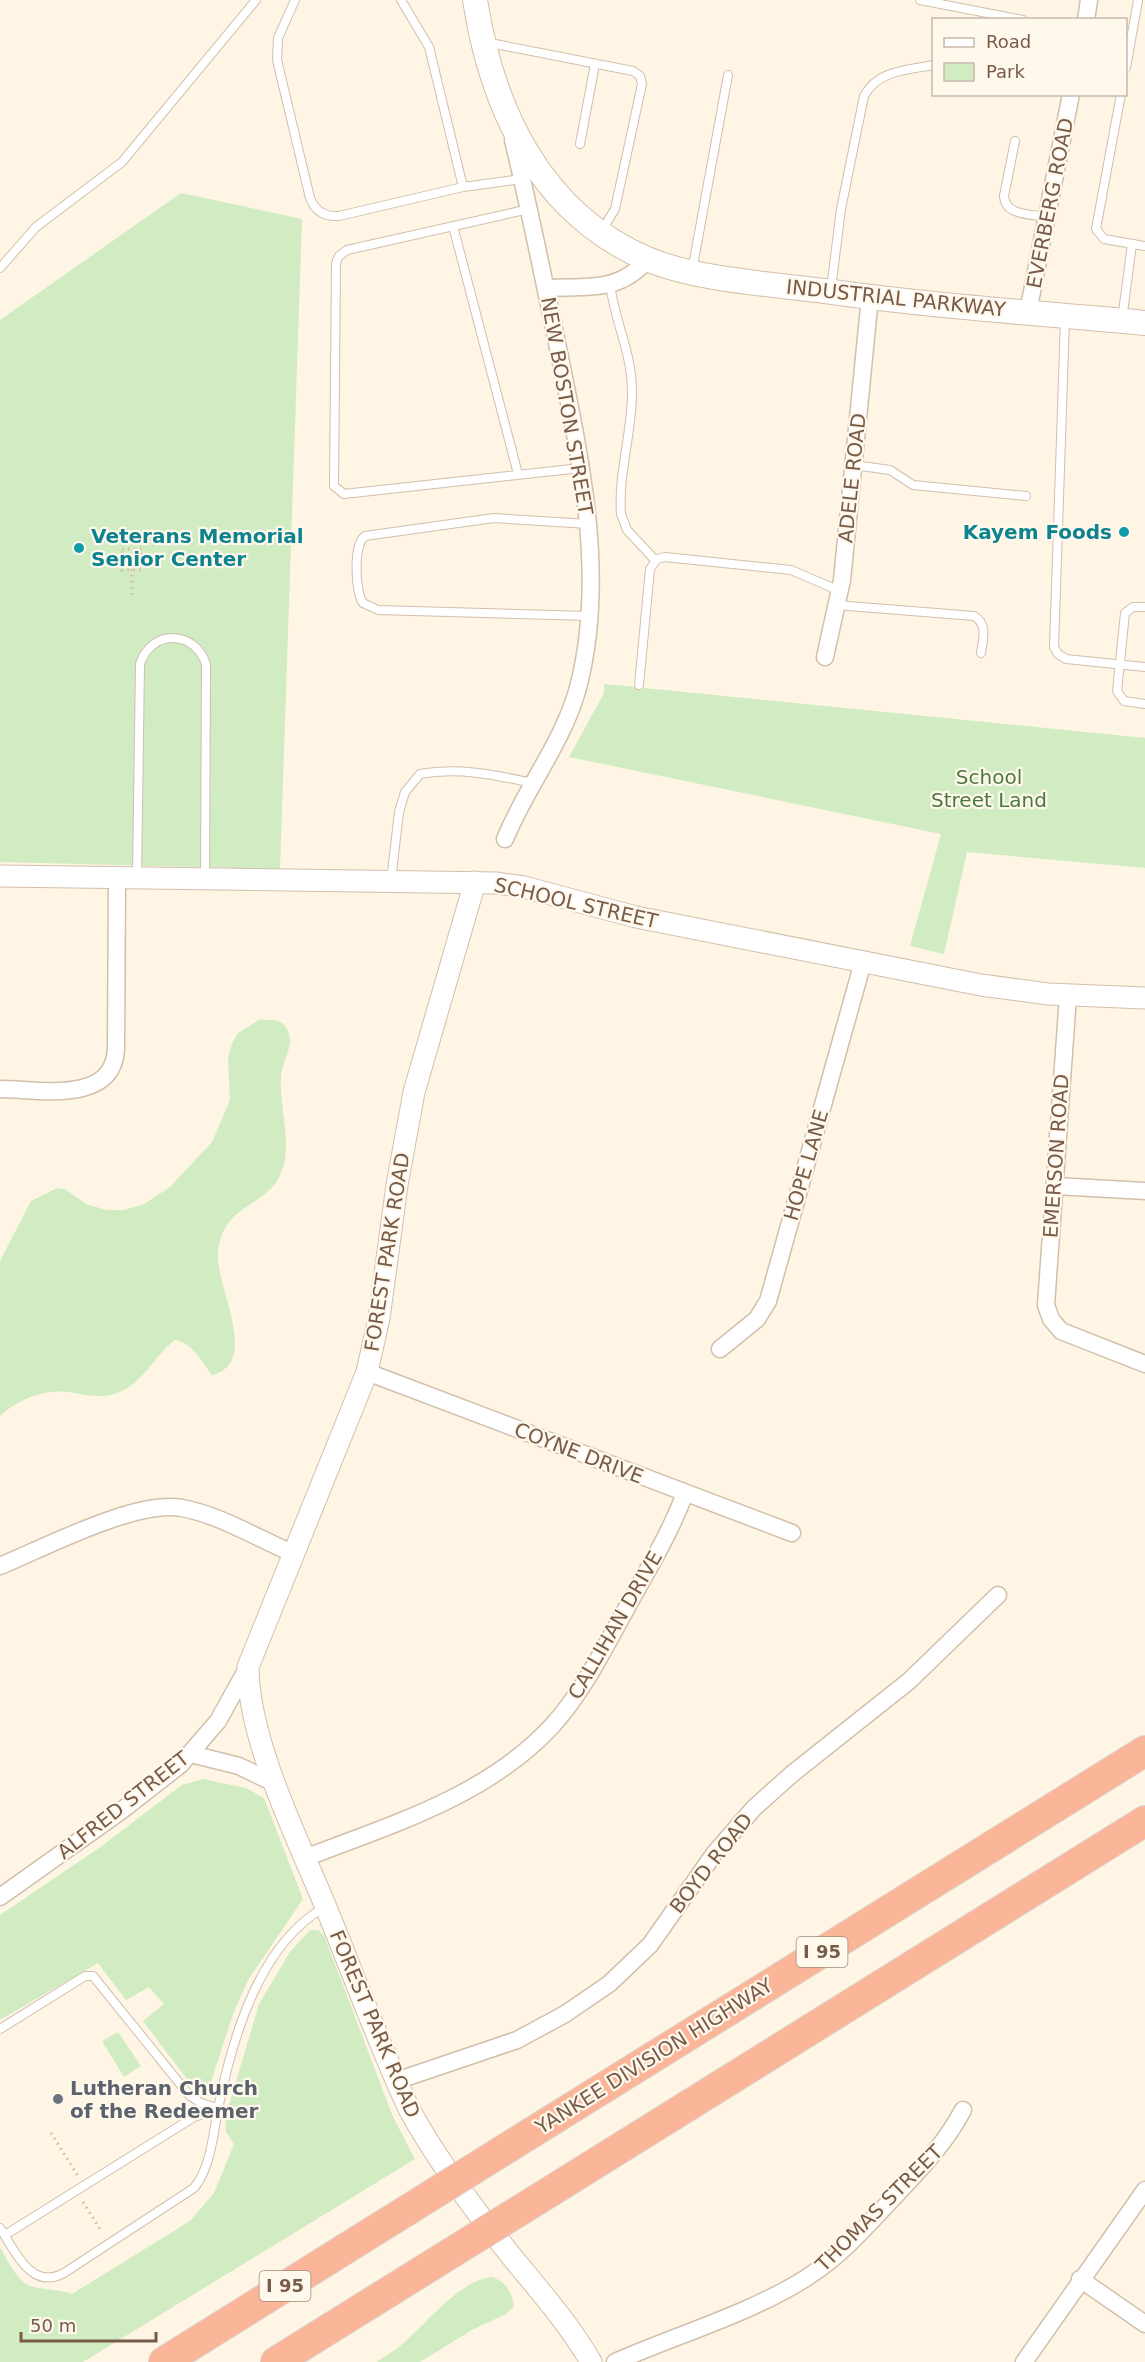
<svg xmlns="http://www.w3.org/2000/svg" width="1145" height="2362" font-family="'DejaVu Sans',sans-serif">
<style>
.green{fill:#d1ecc2}
.lines{fill:none;stroke-linecap:round;stroke-linejoin:round}
.service-casing{stroke:#d2bfac;stroke-width:10}
.minor-casing{stroke:#d2bfac;stroke-width:19}
.tertiary-casing{stroke:#d2bfac;stroke-width:23}
.secondary-casing{stroke:#d5bfaa;stroke-width:26}
.motorway-casing{stroke:#dcd4cf;stroke-width:32}
.path{stroke:#dab79d;stroke-width:3;stroke-dasharray:1.5 4.5;stroke-linecap:butt}
.service{stroke:#fff;stroke-width:8}
.minor{stroke:#fff;stroke-width:16}
.tertiary{stroke:#fff;stroke-width:21}
.secondary{stroke:#fff;stroke-width:24}
.motorway{stroke:#fbb598;stroke-width:30}
.motorway-bridge-casing{stroke:#dcd4cf;stroke-width:32;stroke-linecap:butt}
.motorway-bridge{stroke:#fbb598;stroke-width:30}
.culture-dot{fill:#0f9aa8;stroke:#fff8ec;stroke-width:2}
.worship-dot{fill:#6b7280;stroke:#fff8ec;stroke-width:2}
.labels{text-anchor:middle;stroke-width:4.5;stroke-linejoin:round;paint-order:stroke}
.shield{fill:#fff8ec;stroke:#a08a79;stroke-width:1.5}
.shield-label{font-size:18px;font-weight:bold;fill:#785b48}
.street-label{font-size:20px;fill:#785b48;stroke:#fff8ec}
.culture-label{font-size:20px;font-weight:bold;fill:#0d838f;stroke:#fff8ec;text-anchor:end}
.park-label{font-size:20px;fill:#4c793c;stroke:#fff8ec}
.worship-label{font-size:20px;font-weight:bold;fill:#5b616d;stroke:#fff8ec;text-anchor:start}
</style>
<rect width="100%" height="100%" fill="#fef5e4"/>
<g class="green">
<polygon points="181,193 302,219 280,869 0,862 0,320"/>
<polygon points="604,684 1145,738 1145,868 967,852 944,954 910,946 941,834 569,757 604,693"/>
<path d="M 259,1020 C 267,1020 279,1018 285,1026 C 298,1043 281,1061 281,1078 C 279,1108 293,1145 281,1173 C 267,1208 223,1203 218,1252 C 214,1284 262,1363 212,1375 C 201,1361 193,1343 175,1340 C 155,1355 145,1380 122,1391 C 103,1400 87,1395 68,1392 C 44,1389 17,1400 0,1416 L 0,1261 L 31,1201 L 57,1188 L 65,1189 L 86,1204 L 106,1210 L 124,1210 L 144,1204 L 170,1187 L 212,1142 L 230,1100 L 228,1058 L 232,1044 L 238,1033 Z"/>
<polygon points="203,1779 246,1788 264,1798 303,1899 248,1980 233,2014 210,2085 200,2090 193,2087 143,2021 164,2004 149,1987 126,2000 98,1963 0,2020 0,1915 99,1848 182,1785"/>
<path d="M 310,1930 L 318,1930 L 324,1935 L 393,2117 L 415,2159 L 83,2362 L 0,2362 L 0,2247 C 8,2261 17,2283 34,2287 C 47,2290 59,2289 72,2294 L 190,2221 L 214,2193 L 234,2144 L 226,2132 L 225,2118 L 259,2004 L 290,1952 Z"/>
<polygon points="118,2032 141,2066 124,2077 102,2041"/>
<path d="M 492,2277 C 506,2282 512,2292 514,2306 L 506,2314 L 472,2330 L 420,2362 L 377,2362 C 385,2356 393,2352 400,2346 C 426,2325 457,2281 492,2277 Z"/>
</g>
<g class="lines">
<defs>
<g id="service">
<path d="M 295,0 L 278,38 L 277,60 L 310,198 C 315,211 325,217 339,216 L 463,187 L 522,179"/>
<polyline points="401,0 429,47 463,187"/>
<polyline points="920,0 1023,20"/>
<polyline points="485,42 633,71 640,76 642,84 615,209 602,230"/>
<polyline points="1126,68 1138,0"/>
<polyline points="1121,94 1096,229 1104,239 1145,246"/>
<path d="M 1015,141 L 1004,196 C 1005,216 1031,214 1047,217"/>
<polyline points="580,144 595,64"/>
<polyline points="529,209 347,250 339,256 336,263 334,486 344,494 581,468"/>
<polyline points="453,226 518,474"/>
<polyline points="0,268 36,227 122,162 256,0"/>
<polyline points="692,271 728,75"/>
<path d="M 610,284 C 615,324 632,351 632,393 C 632,433 618,474 621,514 L 627,530 L 655,560"/>
<path d="M 831,289 L 841,209 L 864,96 C 878,70 907,70 934,65"/>
<polyline points="1065,319 1054,647 1058,654 1066,659 1145,667"/>
<polyline points="1122,320 1132,244"/>
<polyline points="854,465 890,470 913,485 1026,496"/>
<path d="M 588,524 L 494,518 L 365,536 C 353,544 355,592 363,603 L 378,610 L 589,616"/>
<path d="M 836,605 L 974,616 C 988,624 983,639 981,653"/>
<polyline points="1145,607 1133,607 1125,613 1117,691 1124,701 1145,704"/>
<polyline points="639,685 650,569 657,559 665,557 791,570 840,591"/>
<path d="M 137,878 L 140,664 C 151,629 195,630 206,664 L 205,879"/>
<path d="M 391,881 L 399,812 L 405,792 L 420,774 C 458,767 495,775 533,783"/>
<polyline points="0,2029 85,1976 93,1976 189,2095 201,2103 218,2108"/>
<path d="M 0,2228 C 15,2251 31,2291 64,2273 L 194,2188 C 211,2167 213,2135 218,2109 C 232,2039 259,1944 325,1907"/>
<polyline points="5,2235 194,2117 218,2108"/>
</g>
<g id="minor">
<polyline points="1086,20 1089,0"/>
<path d="M 546,288 C 587,286 619,293 648,259"/>
<polyline points="1028,312 1071,94"/>
<polyline points="825,657 842,580 870,297"/>
<path d="M 505,839 C 526,787 565,740 579,684 C 606,575 581,461 559,353 C 544,281 530,211 513,140"/>
<polyline points="1068,996 1046,1305 1051,1319 1061,1331 1145,1364"/>
<path d="M 0,1089 C 38,1089 112,1105 116,1050 L 117,878"/>
<polyline points="1056,1186 1145,1191"/>
<polyline points="720,1349 757,1319 768,1301 863,962"/>
<polyline points="367,1372 792,1533"/>
<path d="M 0,1566 C 46,1547 135,1500 182,1508 C 220,1515 257,1538 292,1553"/>
<polyline points="191,1754 239,1766 276,1784"/>
<path d="M 305,1858 C 392,1824 486,1797 552,1726 C 583,1692 603,1650 625,1611 C 646,1572 670,1534 685,1493"/>
<polyline points="0,1897 121,1811 180,1765 218,1721 248,1667"/>
<polyline points="396,2081 517,2040 565,2014 609,1984 650,1945 714,1854 754,1808 792,1774 909,1681 998,1595"/>
<polyline points="1080,2279 1145,2324"/>
<path d="M 615,2362 C 676,2335 758,2311 812,2274 C 844,2253 869,2223 895,2196 C 921,2168 945,2144 963,2110"/>
<polyline points="1024,2362 1145,2190"/>
</g>
<g id="tertiary">
<polyline points="0,876 496,883 524,887 636,917 981,985 1048,994 1145,998"/>
<path d="M 475,882 L 414,1092 L 397,1185 L 379,1318 L 367,1372 L 248,1667 C 248,1739 297,1838 325,1905 C 353,1973 378,2042 409,2109 C 437,2160 472,2207 508,2252 C 537,2288 568,2322 591,2362"/>
</g>
<path id="secondary" d="M 475,0 C 492,109 540,213 647,259 C 697,280 771,284 825,291 C 931,306 1038,313 1145,323"/>
<g id="motorway">
<polyline points="499,2153 1145,1751"/>
<polyline points="535,2201 1145,1821"/>
<polyline points="164,2362 406,2211"/>
<polyline points="276,2362 443,2258"/>
</g>
</defs>
<use href="#service" class="service-casing"/>
<use href="#minor" class="minor-casing"/>
<use href="#tertiary" class="tertiary-casing"/>
<use href="#secondary" class="secondary-casing"/>
<use href="#motorway" class="motorway-casing"/>
<g class="path">
<rect x="122" y="549" width="20" height="21"/>
<polyline points="132,569 132,599"/>
<polyline points="51,2133 78,2176"/>
<polyline points="83,2202 102,2232"/>
</g>
<use href="#service" class="service"/>
<use href="#minor" class="minor"/>
<use href="#tertiary" class="tertiary"/>
<use href="#secondary" class="secondary"/>
<use href="#motorway" class="motorway"/>
<defs>
<g id="motorway-bridge">
<polyline points="406,2211 499,2153"/>
<polyline points="443,2258 535,2201"/>
</g>
</defs>
<use href="#motorway-bridge" class="motorway-bridge-casing"/>
<use href="#motorway-bridge" class="motorway-bridge"/>
</g>
<g class="culture-dot">
<circle cx="1124" cy="532" r="6"/>
<circle cx="79" cy="548" r="6"/>
</g>
<circle class="worship-dot" cx="58" cy="2099" r="6"/>
<g class="labels">
<g class="shield">
<rect x="796.5" y="1937" width="51" height="30" rx="4.5"/>
<rect x="259.5" y="2271" width="51" height="30" rx="4.5"/>
</g>
<g class="shield-label">
<text x="822" y="1958">I 95</text>
<text x="285" y="2292">I 95</text>
</g>
<g class="street-label">
<text transform="translate(1050 203) rotate(-79)" y="7">EVERBERG ROAD</text>
<text transform="translate(896 298) rotate(6)" y="7">INDUSTRIAL PARKWAY</text>
<text transform="translate(567 406) rotate(80)" y="7">NEW BOSTON STREET</text>
<text transform="translate(852 478) rotate(-84)" y="7">ADELE ROAD</text>
<text transform="translate(576 903) rotate(13)" y="7">SCHOOL STREET</text>
<text transform="translate(1056 1156) rotate(-86)" y="7">EMERSON ROAD</text>
<text transform="translate(806 1165) rotate(-74)" y="7">HOPE LANE</text>
<text transform="translate(387 1252) rotate(-81)" y="7">FOREST PARK ROAD</text>
<text transform="translate(579 1453) rotate(21)" y="7">COYNE DRIVE</text>
<text transform="translate(615 1625) rotate(-60)" y="7">CALLIHAN DRIVE</text>
<text transform="translate(123 1805) rotate(-38)" y="7">ALFRED STREET</text>
<text transform="translate(711 1863) rotate(-52)" y="7">BOYD ROAD</text>
<text transform="translate(375 2024) rotate(67)" y="7">FOREST PARK ROAD</text>
<text transform="translate(654 2056) rotate(-32)" y="7">YANKEE DIVISION HIGHWAY</text>
<text transform="translate(879 2208) rotate(-45)" y="7">THOMAS STREET</text>
</g>
<g class="culture-label">
<text x="1112" y="539">Kayem Foods</text>
<text x="91" y="543" text-anchor="start">Veterans Memorial<tspan x="91" dy="23">Senior Center</tspan></text>
</g>
<g class="park-label">
<text x="989" y="784">School<tspan x="989" dy="23">Street Land</tspan></text>
</g>
<g class="worship-label">
<text x="70" y="2095">Lutheran Church<tspan x="70" dy="23">of the Redeemer</tspan></text>
</g>
</g>
<rect x="932" y="18" width="195" height="78" fill="#fff8ec" stroke="#c9b9aa" stroke-width="1.5"/>
<rect x="944" y="38" width="30" height="9" fill="#ffffff" stroke="#c9b9aa" stroke-width="1.5"/>
<text x="986" y="48" font-size="18" fill="#785b48">Road</text>
<rect x="944" y="63" width="30" height="18" fill="#d1ecc2" stroke="#c9b9aa" stroke-width="1.5"/>
<text x="986" y="78" font-size="18" fill="#785b48">Park</text>
<path d="M21 2332v9h135v-9" fill="none" stroke="#785b48" stroke-width="3"/>
<text x="30" y="2332" font-size="18" fill="#785b48" stroke="#fff8ec" stroke-width="4.5" paint-order="stroke">50 m</text>
</svg>
